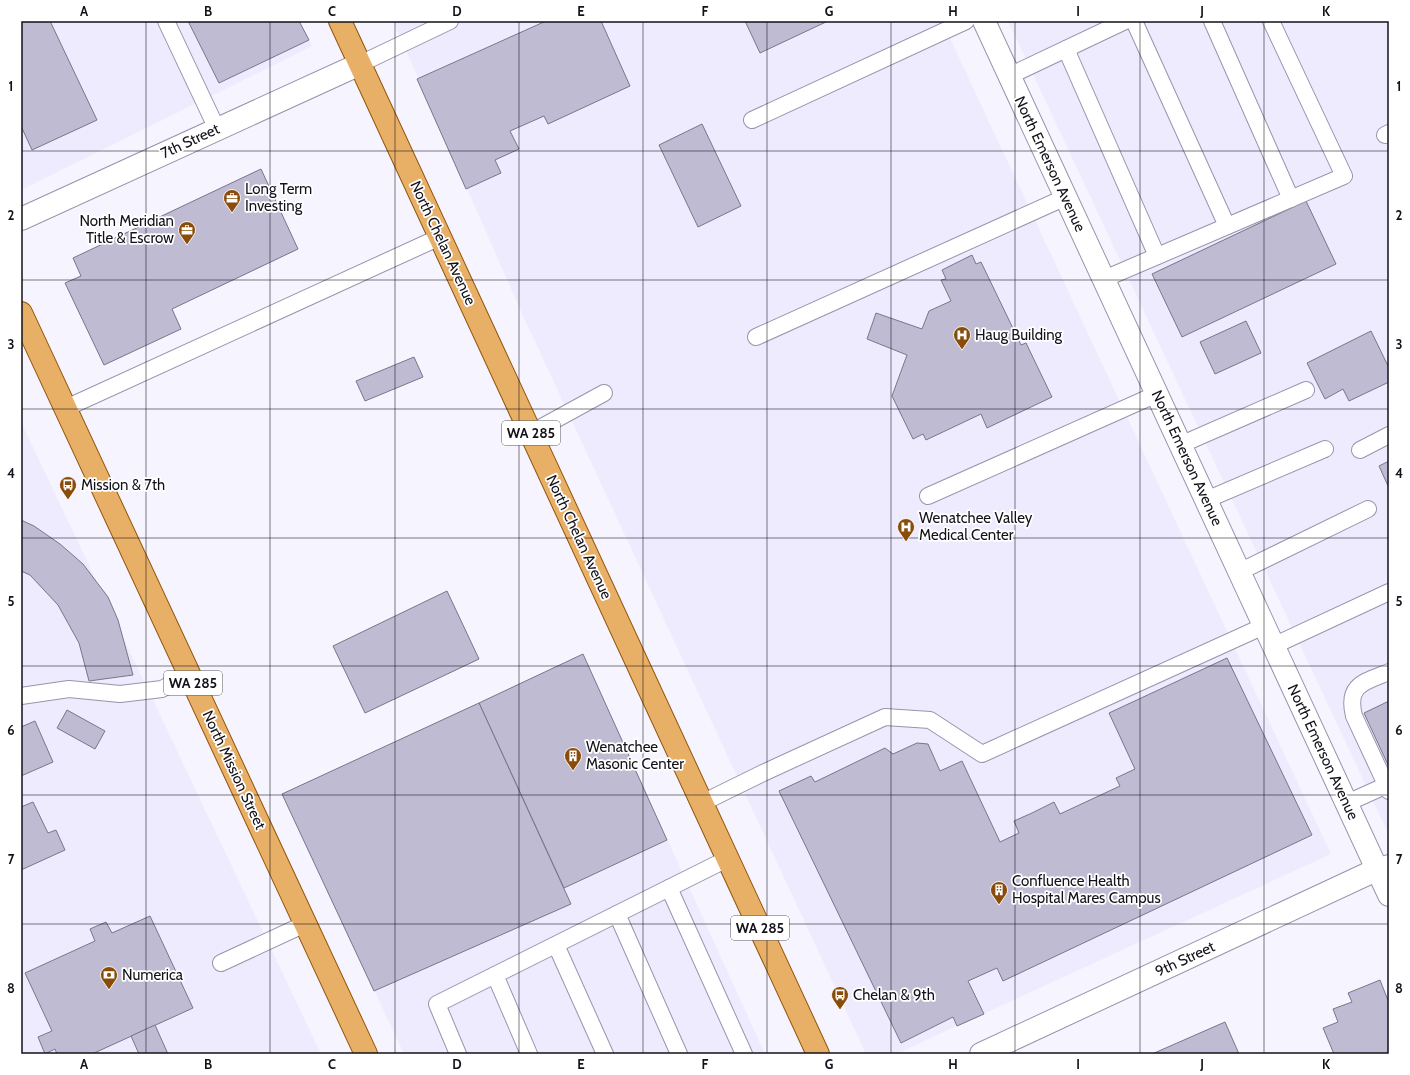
<svg xmlns="http://www.w3.org/2000/svg" width="1410" height="1075" font-family="Cabin,sans-serif">
<style>
.built{fill:#eeebff}
.building{fill:#bfbbd3;stroke:#79758b}
.lines{fill:none;stroke-linecap:round;stroke-linejoin:round}
.service-casing{stroke:#9894ab;stroke-width:18}
.minor-casing{stroke:#9894ab;stroke-width:24}
.tertiary-casing{stroke:#9894ab;stroke-width:24}
.primary-casing{stroke:#94550a;stroke-width:24}
.service{stroke:#fff;stroke-width:16}
.minor{stroke:#fff;stroke-width:22}
.tertiary{stroke:#fff;stroke-width:22}
.primary{stroke:#e8af67;stroke-width:22}
.grid{fill:none;stroke:#131119;stroke-width:1;stroke-opacity:0.55}
.labels{text-anchor:middle;stroke-width:3.5;stroke-linejoin:round;paint-order:stroke}
.shield{fill:#fff;stroke:#5a585e;stroke-width:1}
.shield-label{font-size:14px;font-weight:bold;fill:#131119}
.street-label{font-size:15px;fill:#131119;stroke:#fff}
.poi-label{font-size:15px;fill:#131119;stroke:#fff;text-anchor:start}
.neatline{fill:none;stroke:#131119;stroke-width:1.5}
.grid-label{font-size:13px;text-anchor:middle;font-weight:bold;fill:#131119}
</style>
<rect width="100%" height="100%" fill="#f6f4fe"/>
<g class="built">
<polygon points="21,21 300,21 312,46 21,190"/>
<polygon points="393,21 942,21 1331,854 896,1054 866,1054 524,318"/>
<polygon points="1008,21 1389,21 1389,835"/>
<polygon points="21,422 321,1054 21,1054"/>
<polygon points="583,654 765,1054 404,1054 282,794"/>
</g>
<g class="building">
<polygon points="21,21 50,21 97,120 32,150 21,126"/>
<polygon points="188,21 299,21 309,40 219,83"/>
<polygon points="546,21 601,21 630,86 548,124 544,116 510,131 519,149 495,160 501,173 466,189 417,79"/>
<polygon points="745,21 828,21 760,53"/>
<polygon points="702,124 741,206 698,227 659,145"/>
<polygon points="261,169 298,249 172,309 181,329 104,365 65,283 81,276 73,258"/>
<polygon points="1306,201 1336,264 1182,337 1152,274"/>
<polygon points="972,255 976,264 981,262 1021,345 1026,343 1052,397 987,428 981,414 926,440 923,434 913,439 892,396 907,355 867,339 876,313 922,329 929,311 951,301 941,280 946,279 942,270"/>
<polygon points="1246,321 1261,353 1215,374 1200,342"/>
<polygon points="1371,331 1389,368 1389,382 1349,401 1343,389 1325,399 1307,363"/>
<polygon points="414,357 423,377 365,401 356,381"/>
<polygon points="1389,461 1389,488 1379,466"/>
<polygon points="21,520 34,526 60,544 83,564 108,597 118,620 133,675 89,681 79,643 58,605 30,575 21,571"/>
<polygon points="447,591 479,659 365,713 333,646"/>
<polygon points="583,654 667,840 564,888 479,703"/>
<polygon points="1227,658 1312,835 1003,981 997,968 968,981 984,1014 957,1026 953,1017 901,1043 779,791 811,776 815,782 885,748 893,754 917,743 928,744 940,771 962,761 1000,842 1019,833 1014,821 1032,813 1054,802 1060,814 1120,786 1116,778 1135,769 1109,713"/>
<polygon points="1389,701 1389,767 1364,713"/>
<polygon points="479,703 571,904 374,991 282,794"/>
<polygon points="67,710 105,731 95,749 57,728"/>
<polygon points="35,721 53,762 21,776 21,727"/>
<polygon points="33,802 48,833 56,830 65,850 21,870 21,807"/>
<polygon points="150,916 193,1008 92,1054 57,1054 55,1049 45,1054 38,1037 52,1031 25,973 95,941 90,929 106,922 112,933"/>
<polygon points="1380,980 1389,1003 1389,1054 1334,1054 1323,1028 1338,1022 1333,1009 1352,1002 1348,993"/>
<polygon points="1225,1022 1239,1054 1152,1054"/>
<polygon points="155,1025 168,1054 139,1054 131,1036"/>
</g>
<g class="lines">
<defs>
<g id="service">
<polyline points="166,21 217,129"/>
<polyline points="1134,21 1227,226"/>
<polyline points="1212,21 1291,199"/>
<polyline points="1066,49 1157,256"/>
<polyline points="360,64 450,21"/>
<polyline points="1009,76 1125,21"/>
<polyline points="752,120 966,21"/>
<polyline points="1385,135 1389,133"/>
<polyline points="1104,279 1344,176 1271,21"/>
<polyline points="756,337 1066,197"/>
<polyline points="66,408 440,237"/>
<polyline points="531,433 604,393"/>
<polyline points="1180,445 1306,390"/>
<polyline points="1360,450 1389,435"/>
<polyline points="928,496 1157,394"/>
<polyline points="1206,500 1325,449"/>
<polyline points="1239,572 1368,509"/>
<polyline points="1273,646 1389,592"/>
<path d="M 1389,672 C 1365,682 1346,684 1354,716 L 1389,791"/>
<polyline points="21,696 69,689 120,694 162,689 189,674"/>
<polyline points="702,803 763,773 885,717 930,720 982,754 1264,626"/>
<polyline points="1347,803 1387,785"/>
<polyline points="669,888 744,1054"/>
<polyline points="617,914 679,1054"/>
<polyline points="556,945 605,1054"/>
<polyline points="221,963 305,924"/>
<polyline points="495,975 529,1054"/>
<polyline points="458,1054 437,1004 727,859"/>
</g>
<g id="minor">
<polyline points="984,21 1389,895"/>
<polyline points="21,219 360,64"/>
</g>
<polyline id="tertiary" points="981,1054 1378,869 1389,866"/>
<g id="primary">
<polyline points="340,21 818,1054"/>
<polyline points="21,313 366,1054"/>
</g>
</defs>
<use href="#service" class="service-casing"/>
<use href="#minor" class="minor-casing"/>
<use href="#tertiary" class="tertiary-casing"/>
<use href="#primary" class="primary-casing"/>
<use href="#service" class="service"/>
<use href="#minor" class="minor"/>
<use href="#tertiary" class="tertiary"/>
<use href="#primary" class="primary"/>
</g>
<path class="grid" d="M 146,21 L 146,1054M 270,21 L 270,1054M 395,21 L 395,1054M 519,21 L 519,1054M 643,21 L 643,1054M 767,21 L 767,1054M 891,21 L 891,1054M 1015,21 L 1015,1054M 1140,21 L 1140,1054M 1264,21 L 1264,1054M 21,151 L 1389,151M 21,280 L 1389,280M 21,409 L 1389,409M 21,538 L 1389,538M 21,666 L 1389,666M 21,795 L 1389,795M 21,924 L 1389,924"/>
<defs>
<symbol id="office-pin" viewBox="-11 -11 22 30"><path d="M0 17L-7.5 6A9.5 9.5 0 1 1 7.5 6Z" fill="#894c0b" stroke="#fff"/><path d="M-6-3h4V-5.5h4V-3h4V5H-6ZM-1-4.5V-3h2v-1.5ZM-6 0V1H6V0Z" fill="#fff"/></symbol>
<symbol id="hospital-pin" viewBox="-11 -11 22 30"><path d="M0 17L-7.5 6A9.5 9.5 0 1 1 7.5 6Z" fill="#894c0b" stroke="#fff"/><path d="M-5-5h3v3.5h4V-5h3V5h-3V1.5h-4V5h-3Z" fill="#fff"/></symbol>
<symbol id="bus-pin" viewBox="-11 -11 22 30"><path d="M0 17L-7.5 6A9.5 9.5 0 1 1 7.5 6Z" fill="#894c0b" stroke="#fff"/><path d="M-5-6H5V4H4V6H2V4H-2V6H-4V4H-5ZM-3.5-4V0h7V-4ZM-3.5 1.2v1.5H-2V1.2ZM2 1.2v1.5H3.5V1.2Z" fill="#fff"/></symbol>
<symbol id="building-pin" viewBox="-11 -11 22 30"><path d="M0 17L-7.5 6A9.5 9.5 0 1 1 7.5 6Z" fill="#894c0b" stroke="#fff"/><path d="M-4-6H4V6H1V3H-1V6H-4ZM-2.5-4.3h1.7v1.8h-1.7ZM.8-4.3h1.7v1.8H.8ZM-2.5-1h1.7V.8h-1.7ZM.8-1h1.7V.8H.8Z" fill="#fff"/></symbol>
<symbol id="bank-pin" viewBox="-11 -11 22 30"><path d="M0 17L-7.5 6A9.5 9.5 0 1 1 7.5 6Z" fill="#894c0b" stroke="#fff"/><path d="M-6-4H6V4H-6ZM0-2.3a2.3 2.3 0 1 0 0 4.6a2.3 2.3 0 1 0 0-4.6Z" fill="#fff"/></symbol>
</defs>
<g fill-rule="evenodd">
<use href="#office-pin" x="222" y="188" width="20" height="27"/>
<use href="#office-pin" x="177" y="220" width="20" height="27"/>
<use href="#hospital-pin" x="952" y="325" width="20" height="27"/>
<use href="#bus-pin" x="58" y="475" width="20" height="27"/>
<use href="#hospital-pin" x="896" y="517" width="20" height="27"/>
<use href="#building-pin" x="563" y="746" width="20" height="27"/>
<use href="#building-pin" x="989" y="880" width="20" height="27"/>
<use href="#bank-pin" x="99" y="965" width="20" height="27"/>
<use href="#bus-pin" x="830" y="985" width="20" height="27"/>
</g>
<g class="labels">
<g class="shield">
<rect x="502" y="421" width="58" height="24" rx="3"/>
<rect x="164" y="671" width="58" height="24" rx="3"/>
<rect x="731" y="916" width="58" height="24" rx="3"/>
</g>
<g class="shield-label">
<text x="531" y="438">WA 285</text>
<text x="193" y="688">WA 285</text>
<text x="760" y="933">WA 285</text>
</g>
<g class="street-label">
<text transform="translate(190 141) rotate(-25)" y="5">7th Street</text>
<text transform="translate(1050 164) rotate(65)" y="5">North Emerson Avenue</text>
<text transform="translate(443 243) rotate(65)" y="5">North Chelan Avenue</text>
<text transform="translate(1187 458) rotate(65)" y="5">North Emerson Avenue</text>
<text transform="translate(579 537) rotate(65)" y="5">North Chelan Avenue</text>
<text transform="translate(1323 752) rotate(65)" y="5">North Emerson Avenue</text>
<text transform="translate(234 770) rotate(65)" y="5">North Mission Street</text>
<text transform="translate(1185 959) rotate(-25)" y="5">9th Street</text>
</g>
<g class="poi-label">
<text x="245" y="194">Long Term<tspan x="245" dy="17">Investing</tspan></text>
<text x="174" y="226" text-anchor="end">North Meridian<tspan x="174" dy="17">Title &amp; Escrow</tspan></text>
<text x="975" y="340">Haug Building</text>
<text x="81" y="490">Mission &amp; 7th</text>
<text x="919" y="523">Wenatchee Valley<tspan x="919" dy="17">Medical Center</tspan></text>
<text x="586" y="752">Wenatchee<tspan x="586" dy="17">Masonic Center</tspan></text>
<text x="1012" y="886">Confluence Health<tspan x="1012" dy="17">Hospital Mares Campus</tspan></text>
<text x="122" y="980">Numerica</text>
<text x="853" y="1000">Chelan &amp; 9th</text>
</g>
</g>
<rect width="1410" height="1075" fill="none" stroke="#ffffff" stroke-width="44"/>
<rect x="22" y="22" width="1366" height="1031" class="neatline"/>
<g class="grid-label">
<text x="84" y="16">A</text>
<text x="208" y="16">B</text>
<text x="332" y="16">C</text>
<text x="457" y="16">D</text>
<text x="581" y="16">E</text>
<text x="705" y="16">F</text>
<text x="829" y="16">G</text>
<text x="953" y="16">H</text>
<text x="1078" y="16">I</text>
<text x="1202" y="16">J</text>
<text x="1326" y="16">K</text>
<text x="11" y="91">1</text>
<text x="1399" y="91">1</text>
<text x="11" y="220">2</text>
<text x="1399" y="220">2</text>
<text x="11" y="349">3</text>
<text x="1399" y="349">3</text>
<text x="11" y="478">4</text>
<text x="1399" y="478">4</text>
<text x="11" y="606">5</text>
<text x="1399" y="606">5</text>
<text x="11" y="735">6</text>
<text x="1399" y="735">6</text>
<text x="11" y="864">7</text>
<text x="1399" y="864">7</text>
<text x="11" y="993">8</text>
<text x="1399" y="993">8</text>
<text x="84" y="1069">A</text>
<text x="208" y="1069">B</text>
<text x="332" y="1069">C</text>
<text x="457" y="1069">D</text>
<text x="581" y="1069">E</text>
<text x="705" y="1069">F</text>
<text x="829" y="1069">G</text>
<text x="953" y="1069">H</text>
<text x="1078" y="1069">I</text>
<text x="1202" y="1069">J</text>
<text x="1326" y="1069">K</text>
</g>
</svg>
